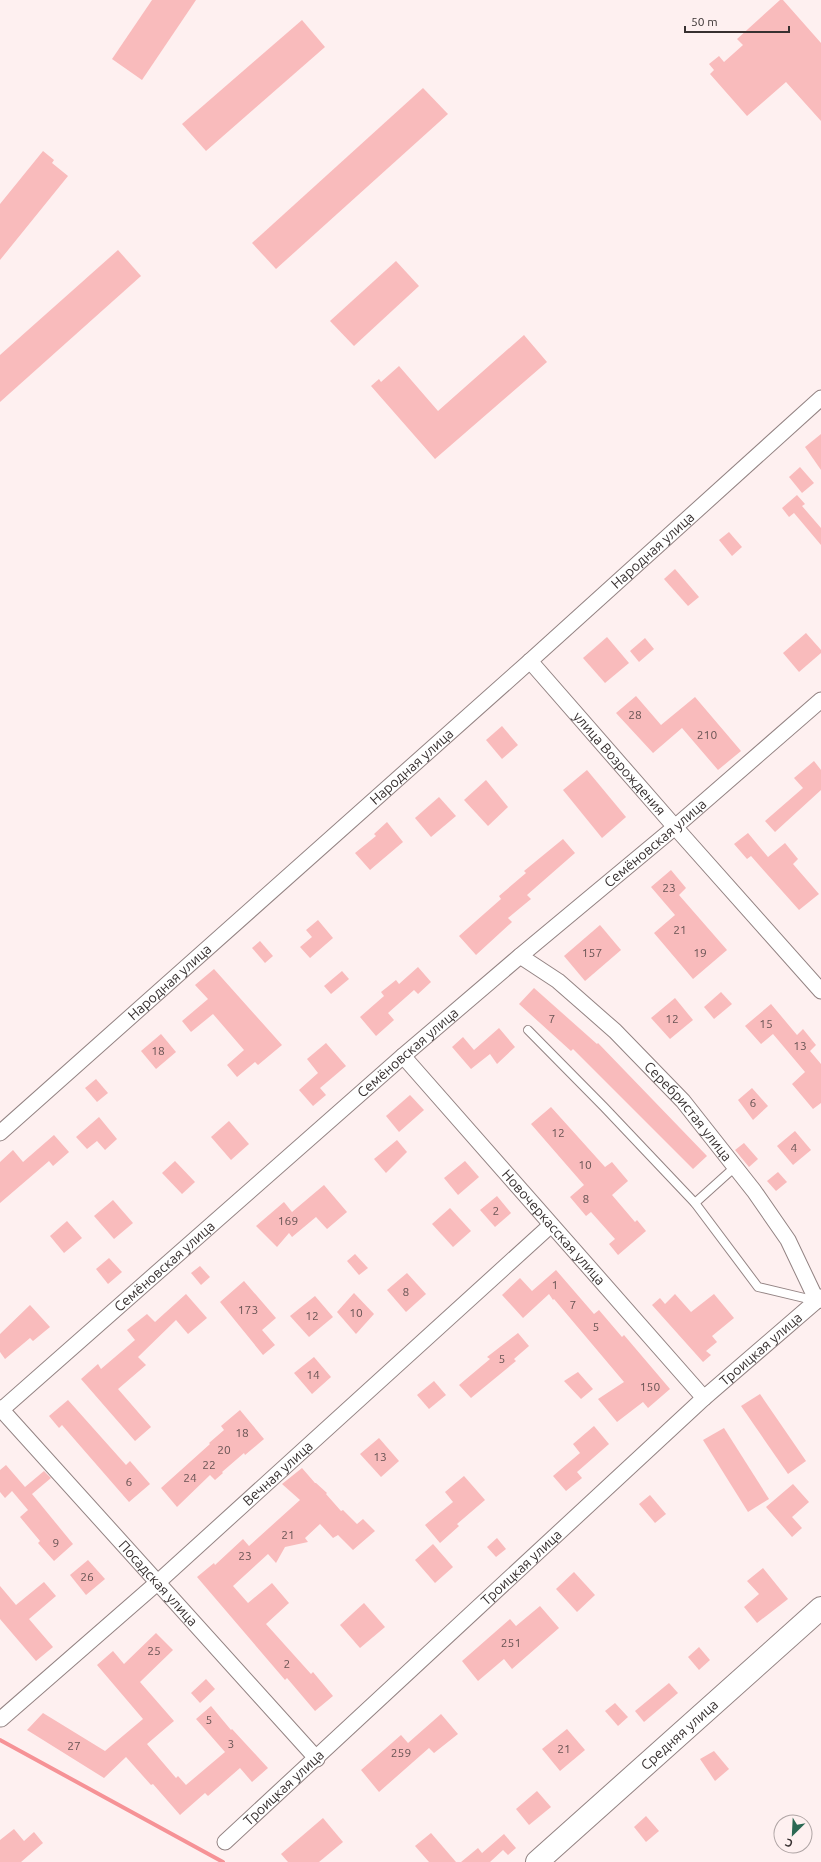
<svg xmlns="http://www.w3.org/2000/svg" width="821" height="1862" font-family="Ubuntu,sans-serif">
<style>
.lines{fill:none;stroke-linecap:round;stroke-linejoin:round}
.stream{stroke:#f69296;stroke-width:4}
.building{fill:#f9bbbc}
.lane-casing{stroke:#938383;stroke-width:10}
.street-casing{stroke:#938383;stroke-width:17}
.secondary-casing{stroke:#938383;stroke-width:24}
.lane{stroke:#fff;stroke-width:8}
.street{stroke:#fff;stroke-width:15}
.secondary{stroke:#fff;stroke-width:22}
.labels{text-anchor:middle;stroke-width:4;stroke-linejoin:round;paint-order:stroke}
.number-label{font-size:12px;fill:#685454}
.street-label{font-size:14px;fill:#383131;stroke:#fef0f0}
</style>
<rect width="100%" height="100%" fill="#fef0f0"/>
<g class="lines">
<polyline class="stream" points="0,1740 223,1862"/>
</g>
<g class="building">
<polygon points="152,0 196,0 142,80 112,59"/>
<polygon points="780,0 783,0 821,43 821,121 786,82 747,116 710,74 714,70 709,64 719,56 724,62 743,45 737,39"/>
<polygon points="302,20 325,47 206,151 182,124"/>
<polygon points="423,88 448,114 276,269 252,243"/>
<polygon points="43,151 54,160 52,163 68,176 0,260 0,204"/>
<polygon points="118,250 141,276 0,402 0,355"/>
<polygon points="396,261 419,286 354,346 330,321"/>
<polygon points="524,335 547,362 435,459 371,386 379,379 381,382 399,366 438,411"/>
<polygon points="821,434 821,470 805,447"/>
<polygon points="800,467 814,483 802,493 789,477"/>
<polygon points="797,495 805,504 802,506 821,528 821,545 794,513 789,517 782,508"/>
<polygon points="729,532 742,547 732,556 719,540"/>
<polygon points="675,569 699,597 688,606 664,579"/>
<polygon points="806,633 821,650 821,653 799,672 783,653"/>
<polygon points="607,637 629,663 605,683 583,658"/>
<polygon points="645,638 654,649 639,662 630,651"/>
<polygon points="636,696 661,725 695,697 741,751 718,770 682,728 653,753 616,713"/>
<polygon points="502,726 518,745 502,759 486,740"/>
<polygon points="814,761 821,770 821,790 775,832 765,821 803,788 794,778"/>
<polygon points="587,770 626,817 602,838 563,790"/>
<polygon points="486,780 508,807 488,826 464,800"/>
<polygon points="439,797 456,816 431,837 415,818"/>
<polygon points="387,822 403,842 370,870 355,853 376,836 374,834"/>
<polygon points="748,833 768,857 785,843 798,859 793,864 819,894 799,910 751,856 747,859 734,844"/>
<polygon points="563,839 575,853 527,895 531,899 508,918 512,922 476,955 459,936 501,899 499,896 526,873 524,871"/>
<polygon points="671,870 686,888 679,895 727,950 693,979 654,933 675,915 651,887"/>
<polygon points="318,920 333,938 310,958 300,947 312,937 306,930"/>
<polygon points="600,925 621,950 585,981 564,956"/>
<polygon points="260,941 273,956 265,963 252,948"/>
<polygon points="418,967 431,982 418,994 414,990 388,1013 394,1020 376,1036 360,1017 384,996 381,992 396,980 399,984"/>
<polygon points="214,969 282,1045 258,1065 255,1062 237,1077 227,1065 244,1050 213,1014 191,1032 182,1021 208,999 195,985"/>
<polygon points="342,971 349,979 331,994 324,986"/>
<polygon points="534,988 597,1044 598,1043 707,1156 693,1169 573,1049 571,1051 519,1004"/>
<polygon points="721,992 732,1004 714,1019 704,1007"/>
<polygon points="675,998 693,1020 670,1039 651,1018"/>
<polygon points="771,1004 797,1035 803,1029 816,1045 810,1051 821,1064 821,1103 813,1109 792,1084 805,1072 773,1034 761,1044 745,1026"/>
<polygon points="499,1028 515,1047 497,1064 490,1054 471,1069 452,1047 463,1037 474,1050"/>
<polygon points="161,1034 176,1052 156,1069 141,1051"/>
<polygon points="326,1043 346,1066 320,1088 326,1095 313,1106 299,1090 318,1073 307,1059"/>
<polygon points="96,1079 108,1093 97,1102 85,1088"/>
<polygon points="752,1088 768,1106 753,1120 738,1100"/>
<polygon points="410,1095 424,1110 399,1132 386,1116"/>
<polygon points="551,1107 605,1167 612,1162 628,1181 612,1195 635,1222 637,1220 646,1231 618,1255 609,1244 615,1239 591,1212 586,1216 570,1197 584,1185 531,1124"/>
<polygon points="99,1117 117,1139 105,1150 97,1141 87,1149 76,1137"/>
<polygon points="229,1121 249,1144 231,1160 211,1137"/>
<polygon points="795,1131 811,1150 793,1165 777,1146"/>
<polygon points="54,1135 69,1152 53,1166 49,1161 0,1203 0,1162 13,1150 23,1162"/>
<polygon points="397,1140 407,1152 386,1173 374,1159"/>
<polygon points="744,1143 758,1159 749,1167 735,1150"/>
<polygon points="175,1161 195,1182 182,1194 162,1173"/>
<polygon points="465,1161 479,1177 458,1195 444,1178"/>
<polygon points="778,1172 787,1182 776,1191 767,1181"/>
<polygon points="324,1185 347,1212 327,1229 316,1217 292,1237 289,1233 277,1247 256,1226 284,1202 292,1212"/>
<polygon points="497,1196 511,1213 495,1227 480,1210"/>
<polygon points="113,1200 133,1223 114,1239 94,1216"/>
<polygon points="450,1208 471,1231 453,1247 432,1224"/>
<polygon points="67,1221 82,1238 64,1253 50,1236"/>
<polygon points="355,1254 368,1268 359,1275 347,1261"/>
<polygon points="109,1258 122,1272 108,1284 96,1269"/>
<polygon points="200,1266 210,1277 201,1285 191,1273"/>
<polygon points="556,1270 594,1314 599,1310 622,1337 624,1335 670,1389 648,1408 643,1402 617,1422 598,1399 624,1382 554,1299 553,1300 549,1294 523,1318 502,1295 520,1278 532,1291"/>
<polygon points="407,1273 426,1294 406,1312 387,1290"/>
<polygon points="244,1281 276,1318 262,1330 275,1345 263,1355 220,1302"/>
<polygon points="354,1293 374,1314 356,1334 337,1312"/>
<polygon points="186,1294 207,1318 188,1334 176,1320 138,1357 146,1365 118,1389 151,1427 135,1441 81,1379 98,1364 101,1369 135,1340 127,1330 147,1314 155,1322"/>
<polygon points="675,1294 691,1312 714,1294 734,1318 712,1336 717,1342 706,1351 711,1355 703,1362 652,1305 660,1298 665,1304"/>
<polygon points="315,1296 333,1317 309,1337 290,1316"/>
<polygon points="30,1305 50,1327 33,1341 30,1338 5,1359 0,1352 0,1334"/>
<polygon points="518,1333 529,1346 514,1359 516,1361 471,1398 459,1385 490,1359 487,1357"/>
<polygon points="314,1357 331,1377 312,1394 294,1373"/>
<polygon points="578,1372 593,1389 581,1399 564,1381"/>
<polygon points="434,1381 446,1395 429,1409 417,1395"/>
<polygon points="760,1394 806,1461 788,1474 741,1406"/>
<polygon points="68,1400 126,1465 130,1461 150,1484 129,1502 62,1425 59,1428 49,1416"/>
<polygon points="240,1410 264,1439 245,1455 244,1453 222,1472 223,1473 215,1480 210,1475 177,1507 161,1488 210,1444 209,1443 224,1430 221,1426"/>
<polygon points="594,1426 609,1444 577,1472 582,1478 566,1491 553,1476 580,1453 573,1444"/>
<polygon points="724,1428 769,1499 748,1512 703,1440"/>
<polygon points="379,1438 399,1461 381,1477 360,1454"/>
<polygon points="6,1465 25,1487 44,1471 51,1478 32,1494 73,1544 54,1561 38,1543 40,1541 20,1517 28,1510 12,1491 5,1498 0,1492 0,1470"/>
<polygon points="302,1468 315,1483 316,1483 327,1493 326,1494 341,1511 343,1510 357,1524 363,1519 375,1531 353,1550 338,1535 333,1538 320,1524 305,1538 308,1542 285,1547 276,1563 268,1554 233,1586 248,1603 272,1583 289,1603 266,1624 311,1674 313,1672 333,1696 315,1711 287,1678 285,1680 197,1577 214,1563 215,1565 243,1539 249,1546 300,1500 282,1484"/>
<polygon points="464,1476 485,1500 457,1524 459,1526 440,1543 425,1525 453,1502 445,1492"/>
<polygon points="793,1484 809,1502 792,1517 802,1528 792,1537 766,1507"/>
<polygon points="650,1495 666,1514 655,1523 639,1504"/>
<polygon points="497,1538 506,1549 496,1557 487,1547"/>
<polygon points="433,1544 453,1567 435,1583 415,1560"/>
<polygon points="88,1560 105,1579 86,1595 70,1575"/>
<polygon points="763,1568 788,1599 757,1623 744,1607 759,1594 747,1581"/>
<polygon points="574,1572 595,1595 577,1612 556,1589"/>
<polygon points="44,1582 56,1596 29,1619 53,1647 36,1661 0,1619 0,1586 16,1605"/>
<polygon points="364,1603 385,1627 360,1648 340,1625"/>
<polygon points="540,1606 559,1628 512,1669 504,1659 478,1681 462,1661 510,1619 516,1626"/>
<polygon points="156,1633 173,1650 140,1682 174,1721 147,1744 176,1778 178,1776 186,1785 225,1752 196,1719 211,1706 231,1730 232,1729 268,1768 252,1782 240,1768 208,1796 205,1793 180,1815 153,1784 151,1785 126,1757 104,1778 27,1730 43,1713 105,1751 143,1719 97,1665 113,1651 124,1664"/>
<polygon points="699,1647 710,1660 699,1670 688,1657"/>
<polygon points="206,1679 215,1689 200,1703 191,1693"/>
<polygon points="669,1683 678,1693 644,1722 635,1711"/>
<polygon points="615,1703 628,1717 618,1726 605,1711"/>
<polygon points="441,1714 458,1734 434,1753 429,1748 379,1792 361,1770 401,1735 408,1743"/>
<polygon points="567,1729 585,1750 560,1771 542,1749"/>
<polygon points="714,1751 729,1769 715,1781 700,1759"/>
<polygon points="537,1791 551,1807 529,1825 516,1809"/>
<polygon points="646,1816 659,1831 646,1842 634,1827"/>
<polygon points="323,1818 343,1842 319,1862 288,1862 281,1854"/>
<polygon points="14,1829 24,1841 34,1832 43,1843 21,1862 0,1862 0,1840"/>
<polygon points="431,1833 456,1862 429,1862 415,1846"/>
<polygon points="504,1834 516,1848 508,1855 503,1850 490,1862 461,1862 478,1848 482,1853"/>
</g>
<g class="lines">
<defs>
<g id="lane">
<polyline points="528,1030 604,1107 695,1203 758,1287 817,1301"/>
<polyline points="695,1203 735,1167"/>
</g>
<g id="street">
<path id="s1" d="M 530,661 L 675,827 L 821,991"/>
<path id="s2" d="M 520,956 L 558,981 L 615,1031 L 683,1101 L 754,1191 L 788,1240 L 817,1301"/>
<path id="s3" d="M 403,1056 L 704,1398"/>
<path id="s4" d="M 0,1133 L 530,661 L 821,398"/>
<path id="s5" d="M 0,1408 L 317,1759"/>
<path id="s6" d="M 0,1411 L 403,1056 L 520,956 L 675,827 L 821,700"/>
<path id="s7" d="M 1,1719 L 157,1583 L 551,1225"/>
<path id="s8" d="M 225,1842 L 704,1398 L 821,1297"/>
</g>
<g id="secondary">
<path id="s9" d="M 537,1862 L 821,1608"/>
</g>
</defs>
<use href="#lane" class="lane-casing"/>
<use href="#street" class="street-casing"/>
<use href="#secondary" class="secondary-casing"/>
<use href="#lane" class="lane"/>
<use href="#street" class="street"/>
<use href="#secondary" class="secondary"/>
</g>
<g class="labels">
<g class="number-label">
<text x="635" y="719">28</text>
<text x="707" y="739">210</text>
<text x="669" y="892">23</text>
<text x="680" y="934">21</text>
<text x="592" y="957">157</text>
<text x="700" y="957">19</text>
<text x="552" y="1023">7</text>
<text x="672" y="1023">12</text>
<text x="766" y="1028">15</text>
<text x="800" y="1050">13</text>
<text x="158" y="1055">18</text>
<text x="753" y="1107">6</text>
<text x="558" y="1137">12</text>
<text x="794" y="1152">4</text>
<text x="585" y="1169">10</text>
<text x="586" y="1203">8</text>
<text x="496" y="1215">2</text>
<text x="288" y="1225">169</text>
<text x="555" y="1289">1</text>
<text x="406" y="1296">8</text>
<text x="573" y="1309">7</text>
<text x="248" y="1314">173</text>
<text x="356" y="1317">10</text>
<text x="312" y="1320">12</text>
<text x="596" y="1331">5</text>
<text x="502" y="1363">5</text>
<text x="313" y="1379">14</text>
<text x="650" y="1391">150</text>
<text x="242" y="1437">18</text>
<text x="224" y="1454">20</text>
<text x="380" y="1461">13</text>
<text x="209" y="1469">22</text>
<text x="190" y="1482">24</text>
<text x="129" y="1486">6</text>
<text x="288" y="1539">21</text>
<text x="56" y="1547">9</text>
<text x="245" y="1560">23</text>
<text x="87" y="1581">26</text>
<text x="511" y="1647">251</text>
<text x="154" y="1655">25</text>
<text x="287" y="1668">2</text>
<text x="209" y="1724">5</text>
<text x="231" y="1748">3</text>
<text x="74" y="1750">27</text>
<text x="564" y="1753">21</text>
<text x="401" y="1757">259</text>
</g>
<g class="street-label">
<text dy="5" stroke="none"><textPath href="#s4" startOffset="875">Народная улица</textPath></text>
<text dy="5" stroke="none"><textPath href="#s1" startOffset="136">улица Возрождения</textPath></text>
<text dy="5" stroke="none"><textPath href="#s4" startOffset="551">Народная улица</textPath></text>
<text dy="5" stroke="none"><textPath href="#s6" startOffset="867">Семёновская улица</textPath></text>
<text dy="5" stroke="none"><textPath href="#s4" startOffset="227">Народная улица</textPath></text>
<text dy="5" stroke="none"><textPath href="#s6" startOffset="543">Семёновская улица</textPath></text>
<text dy="5" stroke="none"><textPath href="#s2" startOffset="230">Серебристая улица</textPath></text>
<text dy="5" stroke="none"><textPath href="#s3" startOffset="228">Новочеркасская улица</textPath></text>
<text dy="5" stroke="none"><textPath href="#s6" startOffset="219">Семёновская улица</textPath></text>
<text dy="5" stroke="none"><textPath href="#s8" startOffset="728">Троицкая улица</textPath></text>
<text dy="5" stroke="none"><textPath href="#s7" startOffset="370">Вечная улица</textPath></text>
<text dy="5" stroke="none"><textPath href="#s8" startOffset="404">Троицкая улица</textPath></text>
<text dy="5" stroke="none"><textPath href="#s5" startOffset="236">Посадская улица</textPath></text>
<text dy="5" stroke="none"><textPath href="#s9" startOffset="191">Средняя улица</textPath></text>
<text dy="5" stroke="none"><textPath href="#s8" startOffset="80">Троицкая улица</textPath></text>
</g>
</g>
<g transform="translate(793 1834) rotate(204)"><circle r="19" fill="#fef0f0" stroke="#afa4a4"/>
<path d="M0-3L7 15L0 10L-7 15Z" fill="#2b6853"/>
<text y="-6" font-size="11" font-weight="bold" text-anchor="middle" fill="#383131">С</text>
</g>
<path d="M685 26v6h104v-6" fill="none" stroke="#383131" stroke-width="2"/>
<text x="691" y="26" font-size="12" fill="#383131" stroke="#fef0f0" stroke-width="3" paint-order="stroke">50 m</text>
</svg>
